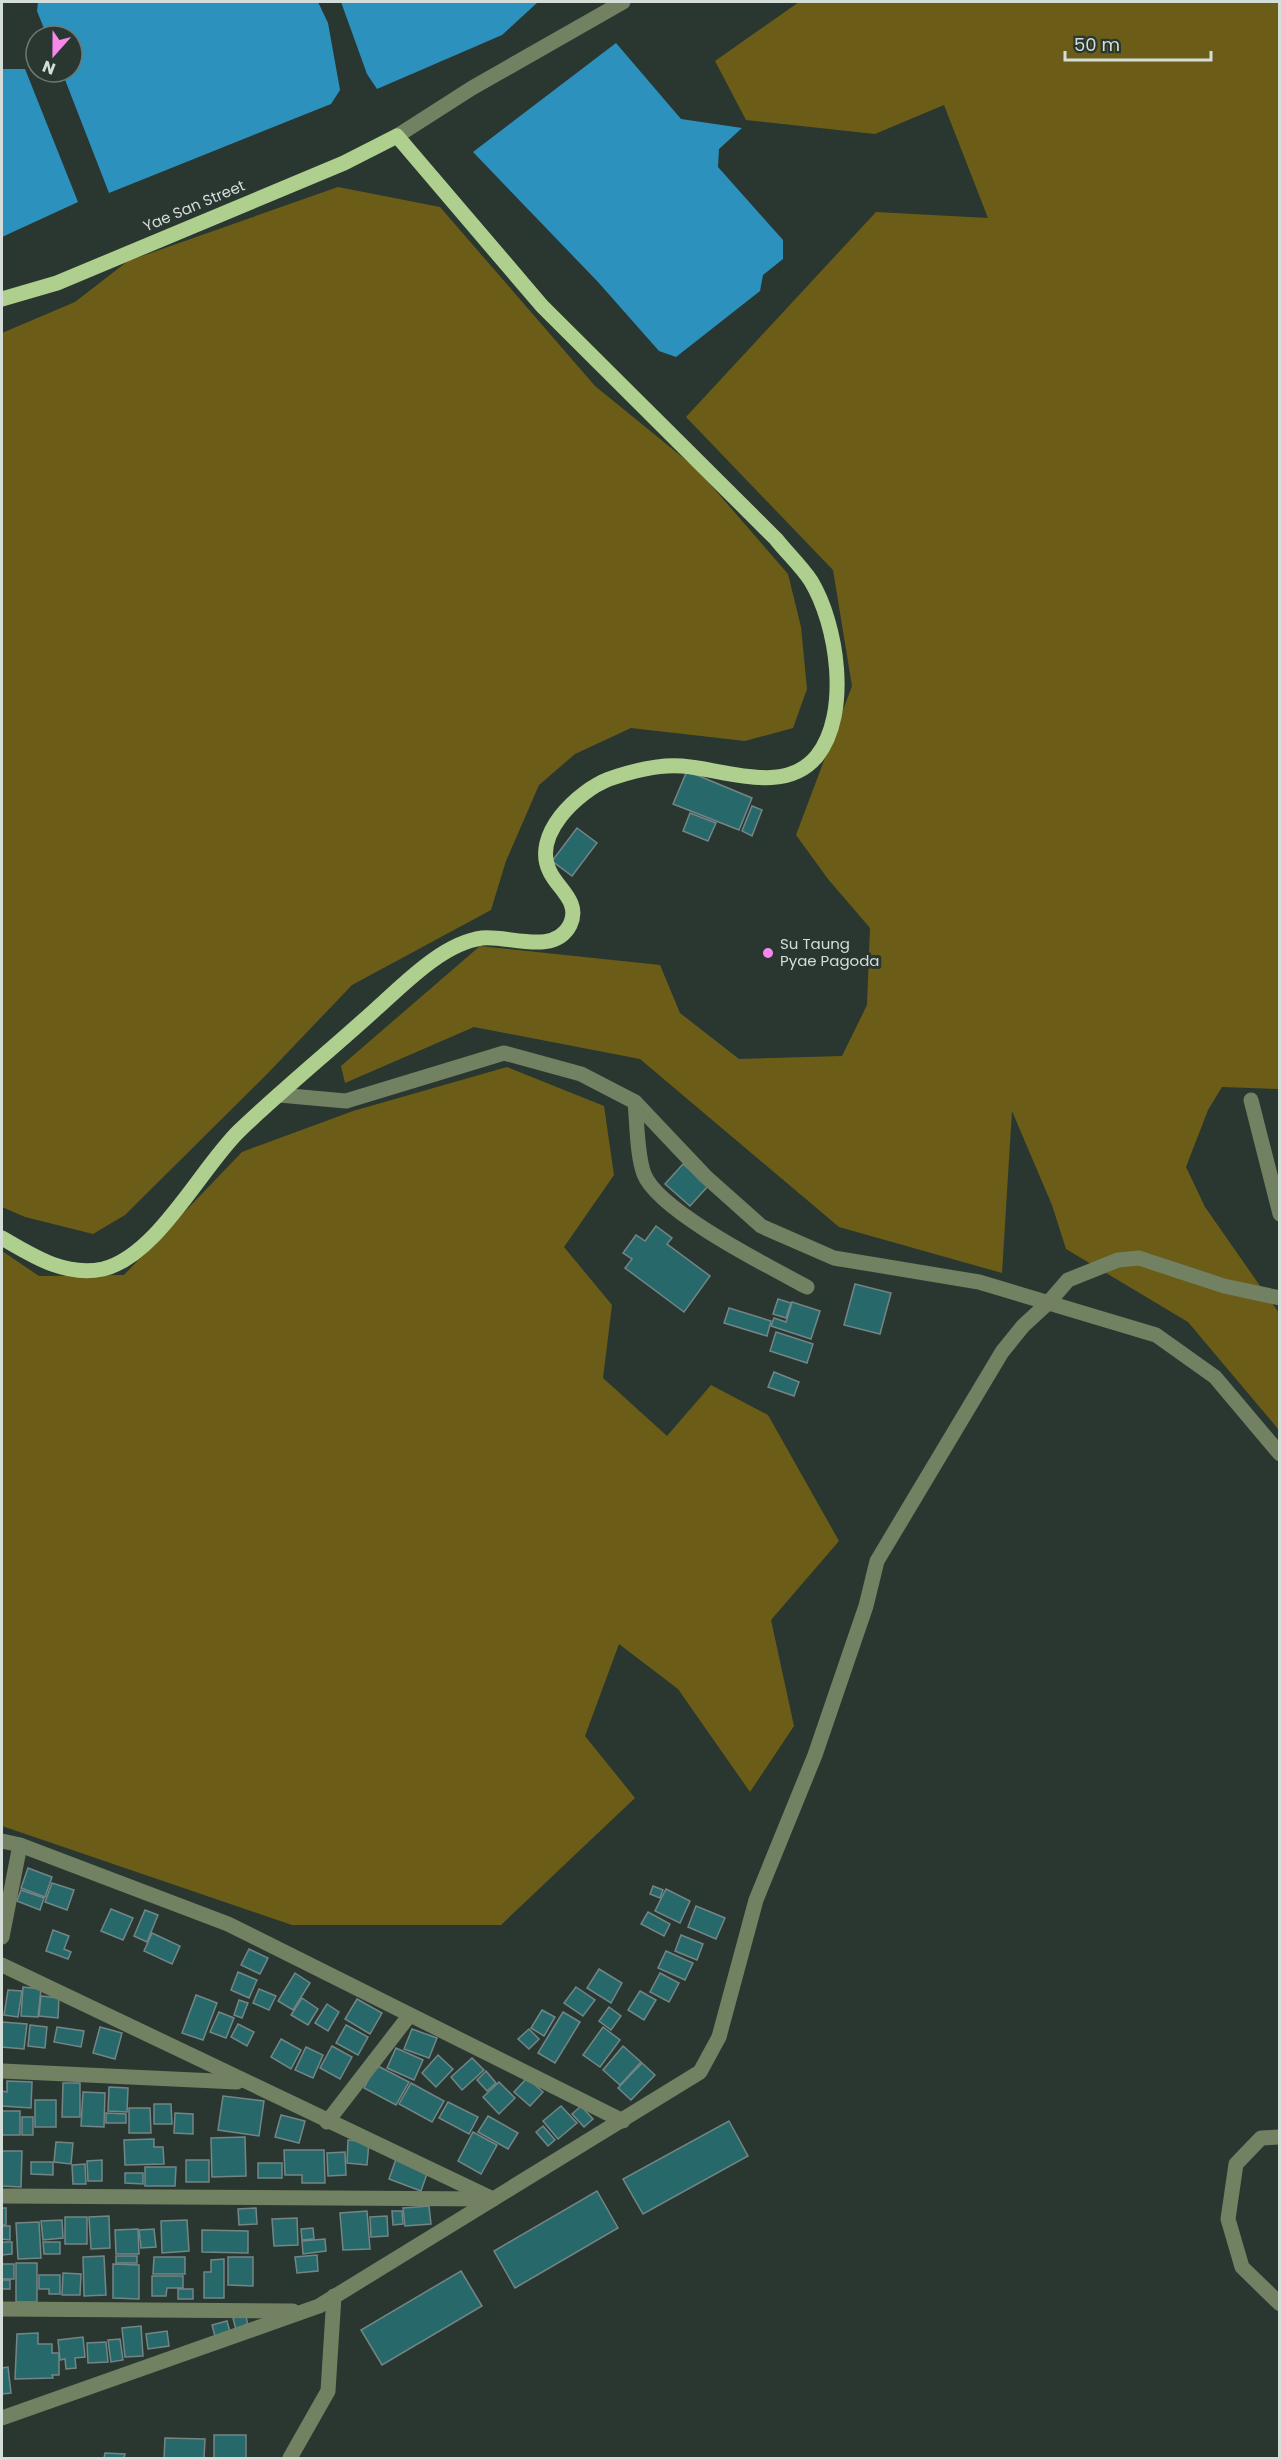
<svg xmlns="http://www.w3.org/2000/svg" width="1281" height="2460" font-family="Poppins,sans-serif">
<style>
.forest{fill:#6b5d17}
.water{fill:#2c92bd}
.building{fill:#27696b;stroke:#738585;stroke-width:1.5}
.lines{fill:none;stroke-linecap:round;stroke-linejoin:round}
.minor{stroke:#718162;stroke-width:15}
.major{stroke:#aecf8e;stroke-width:15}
.poi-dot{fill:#f788eb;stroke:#2a3731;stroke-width:2}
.labels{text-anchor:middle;stroke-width:6;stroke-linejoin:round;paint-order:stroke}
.street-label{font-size:15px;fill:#d5ddd9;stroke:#2a3731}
.poi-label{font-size:15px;fill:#d5ddd9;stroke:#2a3731;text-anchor:start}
</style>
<rect width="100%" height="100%" fill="#2a3731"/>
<g class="forest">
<polygon points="799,2 1279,2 1279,1089 1222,1087 1208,1110 1186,1167 1205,1207 1279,1313 1279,1430 1188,1322 1066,1249 1052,1205 1012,1111 1002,1273 839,1227 640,1059 474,1027 345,1083 341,1066 480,946 660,965 680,1013 739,1059 842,1056 867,1005 870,928 828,879 796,835 852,686 833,570 686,417 876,212 988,218 944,105 875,134 746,120 715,61"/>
<polygon points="338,187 440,207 595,386 697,469 788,574 801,627 807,689 793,728 745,741 631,728 575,754 539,785 506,861 491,910 352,985 269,1072 125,1215 93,1234 25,1217 2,1207 2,333 75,302 128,261"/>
<polygon points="507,1067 604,1106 614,1175 564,1247 612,1305 603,1378 667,1436 711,1385 768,1415 839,1541 771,1620 794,1726 750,1792 678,1689 619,1644 585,1736 635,1798 501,1925 292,1925 2,1826 2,1251 39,1276 124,1275 242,1152 353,1111"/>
</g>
<g class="water">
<polygon points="38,2 318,2 328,23 340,90 331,104 109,193 62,72 72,72 72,36 47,36 37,11"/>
<polygon points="341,2 538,2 502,35 377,89 367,74"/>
<polygon points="616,43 681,119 742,128 719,149 718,167 783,240 783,259 763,275 760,291 676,357 659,351 598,282 473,152"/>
<polygon points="2,69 25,69 78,202 2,237"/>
</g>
<g class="building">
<polygon points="687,771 752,798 739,830 673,804"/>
<polygon points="752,806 762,810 752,836 742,831"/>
<polygon points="690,813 716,823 708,841 683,831"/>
<polygon points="577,828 597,843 572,876 552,861"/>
<polygon points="683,1164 708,1186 690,1206 665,1184"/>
<polygon points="656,1226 672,1238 667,1244 710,1276 684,1312 625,1268 632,1259 623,1253 636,1235 645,1241"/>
<polygon points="855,1284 891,1293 880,1334 844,1325"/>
<polygon points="778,1299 791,1303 786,1318 773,1314"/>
<polygon points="792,1302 820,1311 811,1339 771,1326 774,1318 786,1322"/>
<polygon points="729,1308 771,1321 767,1336 724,1323"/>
<polygon points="776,1332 813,1344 807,1363 770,1351"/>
<polygon points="774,1372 799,1382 794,1396 768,1387"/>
<polygon points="28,1868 52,1877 45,1897 21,1888"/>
<polygon points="52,1883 74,1890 67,1910 45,1902"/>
<polygon points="653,1886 663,1890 660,1898 650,1894"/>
<polygon points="666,1889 690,1901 680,1923 655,1911"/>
<polygon points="21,1890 44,1898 40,1910 17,1901"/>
<polygon points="696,1906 725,1918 716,1939 688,1927"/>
<polygon points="111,1909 133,1918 123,1940 101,1931"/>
<polygon points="145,1910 158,1915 147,1942 134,1936"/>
<polygon points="648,1912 670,1924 664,1936 641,1924"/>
<polygon points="53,1930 69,1936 64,1949 71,1952 68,1959 46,1951"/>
<polygon points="152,1933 180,1946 172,1964 144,1951"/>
<polygon points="681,1935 703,1944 697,1960 675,1951"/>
<polygon points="249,1949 268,1958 260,1974 241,1965"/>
<polygon points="666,1951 693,1963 685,1980 658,1968"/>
<polygon points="599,1969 622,1983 611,2003 587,1988"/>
<polygon points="238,1972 257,1980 249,1998 231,1990"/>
<polygon points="295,1973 310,1983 293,2010 278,2001"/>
<polygon points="660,1973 679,1983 669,2002 650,1992"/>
<polygon points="23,1987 41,1989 38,2017 21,2016"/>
<polygon points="576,1987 595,2000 583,2016 564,2003"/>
<polygon points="259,1989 276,1996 269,2010 253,2003"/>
<polygon points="8,1990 22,1991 18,2017 4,2015"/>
<polygon points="640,1991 656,2000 644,2020 628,2010"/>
<polygon points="196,1995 217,2003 203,2040 182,2033"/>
<polygon points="41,1996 59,1998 58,2018 39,2016"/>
<polygon points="302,1998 318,2009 308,2025 291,2015"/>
<polygon points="357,1999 382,2013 370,2034 345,2019"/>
<polygon points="239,2000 248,2003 242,2018 234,2015"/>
<polygon points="327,2004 339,2012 328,2031 315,2023"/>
<polygon points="609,2007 621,2016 611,2030 599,2021"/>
<polygon points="542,2010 555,2017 544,2036 531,2028"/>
<polygon points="219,2012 234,2018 226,2038 210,2032"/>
<polygon points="563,2012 580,2022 555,2063 538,2053"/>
<polygon points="2,2022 27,2024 24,2049 2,2047"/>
<polygon points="238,2024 254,2032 247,2046 231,2037"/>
<polygon points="30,2025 47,2027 45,2048 28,2046"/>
<polygon points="346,2025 368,2037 358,2055 336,2043"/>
<polygon points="57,2027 84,2031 81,2047 54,2042"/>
<polygon points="100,2027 122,2033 115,2059 93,2053"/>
<polygon points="603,2027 620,2040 600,2067 583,2055"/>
<polygon points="412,2029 437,2038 429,2058 404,2049"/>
<polygon points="529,2029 539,2039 529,2049 518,2039"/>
<polygon points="281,2039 301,2050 291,2069 271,2057"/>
<polygon points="332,2046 352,2057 340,2079 320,2068"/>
<polygon points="623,2046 641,2062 620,2085 603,2070"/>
<polygon points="306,2047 323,2055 313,2078 295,2070"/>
<polygon points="396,2048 423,2060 414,2080 387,2068"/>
<polygon points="438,2055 453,2069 436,2087 422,2073"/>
<polygon points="472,2058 484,2070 462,2090 451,2077"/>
<polygon points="642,2063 655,2075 631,2100 618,2088"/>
<polygon points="376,2065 409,2082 396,2105 364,2088"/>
<polygon points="486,2071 496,2083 487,2091 477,2080"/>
<polygon points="527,2078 543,2092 530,2106 514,2092"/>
<polygon points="7,2081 32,2082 31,2108 2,2106 2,2091 7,2092"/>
<polygon points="499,2082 515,2098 499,2114 483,2097"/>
<polygon points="63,2083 80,2083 80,2117 62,2117"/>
<polygon points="411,2083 444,2101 432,2122 399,2104"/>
<polygon points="109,2087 128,2088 127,2112 108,2111"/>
<polygon points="83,2092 105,2093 104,2127 81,2126"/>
<polygon points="223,2096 264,2101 259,2136 218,2130"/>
<rect x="35" y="2100" width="21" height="27"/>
<polygon points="448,2102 478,2117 469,2134 439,2118"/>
<polygon points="154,2104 171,2104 172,2124 154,2124"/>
<polygon points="561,2106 577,2123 558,2139 543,2121"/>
<polygon points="581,2106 593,2119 584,2127 572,2114"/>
<polygon points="129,2108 150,2108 151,2133 129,2133"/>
<rect x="2" y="2111" width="18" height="24"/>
<polygon points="106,2113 126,2114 126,2123 106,2123"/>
<polygon points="175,2113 193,2114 193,2134 174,2133"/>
<polygon points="281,2115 305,2121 299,2143 275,2137"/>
<polygon points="488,2116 518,2133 508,2149 478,2132"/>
<rect x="22" y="2117" width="11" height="18"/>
<polygon points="729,2121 748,2156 643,2214 623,2179"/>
<polygon points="543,2126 555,2140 548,2146 536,2132"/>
<polygon points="473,2132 497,2145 481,2174 458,2161"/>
<polygon points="245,2137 246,2176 212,2177 211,2138"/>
<polygon points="154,2139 154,2147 163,2147 164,2164 125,2165 124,2140"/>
<polygon points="348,2140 369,2142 367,2165 347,2163"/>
<polygon points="56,2142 73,2143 71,2164 54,2162"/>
<polygon points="284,2150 324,2150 325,2183 302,2183 302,2175 285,2175"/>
<polygon points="2,2151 22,2151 21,2187 2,2186"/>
<polygon points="345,2152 346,2175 328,2176 327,2153"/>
<polygon points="396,2159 428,2171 421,2191 389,2179"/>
<polygon points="102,2160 102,2181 88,2181 87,2161"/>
<rect x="186" y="2160" width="23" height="22"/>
<polygon points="31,2162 53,2162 53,2175 31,2174"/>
<rect x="258" y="2163" width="24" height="15"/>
<polygon points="85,2164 86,2184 73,2184 72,2165"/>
<polygon points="145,2167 176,2167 175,2186 145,2186"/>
<polygon points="125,2173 143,2173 143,2184 125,2183"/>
<polygon points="597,2191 618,2228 515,2288 494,2251"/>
<polygon points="429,2206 431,2224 405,2226 403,2208"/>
<rect x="2" y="2208" width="4" height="17"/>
<polygon points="256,2208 257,2224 239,2225 238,2209"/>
<polygon points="367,2211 370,2249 343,2250 340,2213"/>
<polygon points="392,2211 402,2211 403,2224 393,2225"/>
<polygon points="109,2216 110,2248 91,2249 89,2217"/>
<polygon points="387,2216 388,2236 371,2237 370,2217"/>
<rect x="65" y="2217" width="22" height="27"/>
<polygon points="297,2218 298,2245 274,2246 272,2219"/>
<polygon points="62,2220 63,2238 43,2240 41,2221"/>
<polygon points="187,2220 189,2251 162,2253 161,2221"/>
<polygon points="39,2222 41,2258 18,2259 16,2223"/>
<polygon points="2,2226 10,2226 10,2240 2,2239"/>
<polygon points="313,2228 314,2239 302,2240 301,2229"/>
<polygon points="138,2229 139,2254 116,2254 115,2230"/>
<polygon points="154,2229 156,2247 141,2248 139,2230"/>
<polygon points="202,2230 248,2231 248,2253 202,2252"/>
<polygon points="325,2239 326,2251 303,2254 302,2241"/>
<polygon points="2,2242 12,2242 12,2254 2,2255"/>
<polygon points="43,2242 60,2242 60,2254 44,2254"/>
<polygon points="317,2255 318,2271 297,2273 295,2257"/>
<polygon points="104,2256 106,2295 84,2296 83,2257"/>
<rect x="116" y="2256" width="21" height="7"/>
<polygon points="154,2257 185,2257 185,2274 153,2274"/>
<polygon points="228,2257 253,2257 253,2286 228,2285"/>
<polygon points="224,2259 224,2298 204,2298 204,2272 211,2272 211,2260"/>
<rect x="16" y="2263" width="21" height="39"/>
<rect x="2" y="2264" width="12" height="15"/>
<polygon points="113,2264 139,2265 139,2299 113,2298"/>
<polygon points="461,2271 482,2306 382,2365 361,2330"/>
<polygon points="63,2273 81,2274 80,2295 62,2295"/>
<polygon points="39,2275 60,2275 60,2294 49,2294 49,2289 39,2289"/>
<polygon points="152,2276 183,2276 183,2288 167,2288 166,2296 152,2296"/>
<rect x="2" y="2280" width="8" height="9"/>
<rect x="178" y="2289" width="15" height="10"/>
<polygon points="246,2315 248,2328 236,2330 233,2318"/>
<polygon points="227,2321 231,2336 216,2340 212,2325"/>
<polygon points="141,2326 143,2356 125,2357 122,2328"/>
<polygon points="167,2331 169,2346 148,2349 146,2334"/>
<polygon points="38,2333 38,2344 52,2344 52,2353 59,2353 59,2375 52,2375 53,2378 15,2379 17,2334"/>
<polygon points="83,2337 85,2357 75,2358 76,2368 66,2369 65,2359 60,2360 58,2340"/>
<polygon points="120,2339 123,2360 111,2362 108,2340"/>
<polygon points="106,2342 108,2362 88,2363 87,2343"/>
<polygon points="8,2367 11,2393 2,2394 2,2368"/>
<rect x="214" y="2435" width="32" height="23"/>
<polygon points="165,2438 205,2439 204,2458 164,2458"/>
<polygon points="105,2453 125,2454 124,2458 104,2458"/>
</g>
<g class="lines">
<g class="minor">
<polyline points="397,136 472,88 623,2"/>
<polyline points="279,1095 346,1101 504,1053 581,1074 635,1102 705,1176 761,1226 834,1258 979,1282 1156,1335 1215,1377 1280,1454"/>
<polyline points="1251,1100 1280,1214"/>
<path d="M 635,1102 C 637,1122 637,1156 644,1174 C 658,1211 770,1267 807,1287"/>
<polyline points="2,1841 20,1845 228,1924 623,2121"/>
<polyline points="2,1937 20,1845"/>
<polyline points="2,1965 493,2199"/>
<polyline points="2,2071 237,2082"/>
<polyline points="327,2122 409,2016"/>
<polyline points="1280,2137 1261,2138 1236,2164 1228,2219 1242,2267 1280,2304"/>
<polyline points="2,2196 487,2199"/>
<polyline points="2,2309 293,2311"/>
<polyline points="2,2418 319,2306 700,2072 719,2037 756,1900 815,1755 866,1606 877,1561 1002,1352 1023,1326 1049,1302 1068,1280 1118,1260 1139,1258 1224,1286 1280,1298"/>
<polyline points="290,2458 328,2391 334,2296"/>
</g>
<path class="major" d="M 2,299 L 57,283 L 344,163 L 397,136 L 542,306 L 776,539 C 787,553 801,566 811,581 C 837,624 851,713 817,756 C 785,796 724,769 682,766 C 658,764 632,771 609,779 C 578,791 531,835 550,872 C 558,889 581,902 570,925 C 554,956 509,935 482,938 C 443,943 404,984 376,1009 C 331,1050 283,1089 239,1131 C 201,1168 157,1256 103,1269 C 65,1277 33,1256 2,1238"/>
</g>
<circle class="poi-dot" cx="768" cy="953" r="6"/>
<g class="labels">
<g class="street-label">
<text transform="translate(194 206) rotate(-23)" y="5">Yae San Street</text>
</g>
<g class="poi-label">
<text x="780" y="949">Su Taung<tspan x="780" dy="17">Pyae Pagoda</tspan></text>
</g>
</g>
<rect width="1281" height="2460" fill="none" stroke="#d5ddd9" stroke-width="6"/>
<g transform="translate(54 54) rotate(201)"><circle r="28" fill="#2a3731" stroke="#6e7974" stroke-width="1.5"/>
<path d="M0-4.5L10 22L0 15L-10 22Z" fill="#f788eb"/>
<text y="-9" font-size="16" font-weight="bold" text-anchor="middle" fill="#d5ddd9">N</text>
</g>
<path d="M1065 51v9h146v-9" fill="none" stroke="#d5ddd9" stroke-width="3"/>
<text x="1074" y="51" font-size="18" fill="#d5ddd9" stroke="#2a3731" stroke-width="4.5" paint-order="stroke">50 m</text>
</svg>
